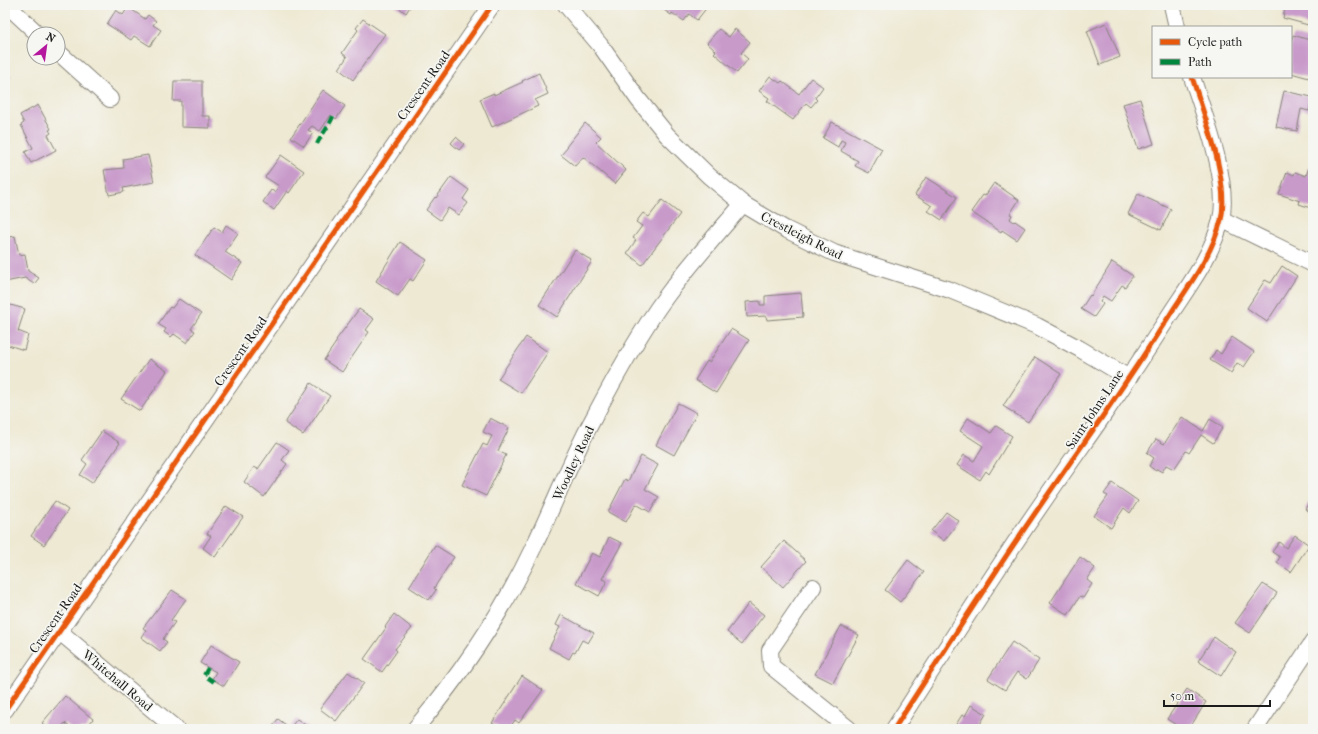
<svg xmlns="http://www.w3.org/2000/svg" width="1318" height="734" font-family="'IM FELL French Canon',serif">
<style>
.building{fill:#c89aca}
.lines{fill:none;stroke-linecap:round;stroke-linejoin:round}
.minor-casing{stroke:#858278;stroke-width:18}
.minor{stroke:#fff;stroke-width:16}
.quiet{stroke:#00873e;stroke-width:4;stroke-dasharray:8 4;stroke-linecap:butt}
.cycleway-casing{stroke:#f6f6f2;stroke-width:8}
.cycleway{stroke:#e8590c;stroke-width:5}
.labels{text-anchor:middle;stroke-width:3.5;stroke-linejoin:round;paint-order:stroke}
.street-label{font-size:13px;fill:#1c1c1c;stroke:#f6f6f2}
</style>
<rect width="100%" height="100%" fill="#f6f6f2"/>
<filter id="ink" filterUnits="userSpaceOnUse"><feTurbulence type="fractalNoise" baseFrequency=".025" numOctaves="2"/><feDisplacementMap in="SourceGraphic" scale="8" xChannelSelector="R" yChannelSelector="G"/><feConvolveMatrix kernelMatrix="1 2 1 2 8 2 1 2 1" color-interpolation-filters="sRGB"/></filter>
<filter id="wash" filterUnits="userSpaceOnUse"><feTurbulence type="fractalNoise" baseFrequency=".012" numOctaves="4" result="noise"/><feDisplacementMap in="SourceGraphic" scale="16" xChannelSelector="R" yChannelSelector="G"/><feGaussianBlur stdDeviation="0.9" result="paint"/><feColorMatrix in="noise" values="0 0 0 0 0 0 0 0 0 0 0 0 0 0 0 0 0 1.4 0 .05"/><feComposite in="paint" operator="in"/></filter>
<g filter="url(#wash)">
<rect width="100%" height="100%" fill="#eee9d3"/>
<g id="blocks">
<g class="building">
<polygon points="395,5 411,5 406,13"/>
<polygon points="657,5 706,5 708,6 697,20 689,14 684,21 672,13 671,15"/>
<polygon points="1283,5 1313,5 1308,25 1283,18 1285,8 1283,7"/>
<polygon points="128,7 145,19 148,15 156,21 153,25 161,30 150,46 134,36 131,40 107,24 116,10 123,15"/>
<polygon points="363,19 385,34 353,80 339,69 347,57 342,53 358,30 356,28"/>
<polygon points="1106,23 1120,57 1100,65 1087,31"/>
<polygon points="719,29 729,37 735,29 750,42 741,53 748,59 737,73 714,53 716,51 707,43"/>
<polygon points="1293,35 1313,41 1313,64 1309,78 1291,73 1291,42"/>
<polygon points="5,71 11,76 5,83"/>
<polygon points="539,73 548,94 535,100 538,106 492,127 480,99 494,93 494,95 523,82 522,81"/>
<polygon points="770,76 780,83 782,81 799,94 811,78 823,87 815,98 817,100 811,107 806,103 793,120 767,101 769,98 759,91"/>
<polygon points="174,81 202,81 202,116 210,116 210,128 181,127 181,101 173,101"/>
<polygon points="323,90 345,106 336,119 331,115 320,131 312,126 308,130 313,133 304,146 291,137"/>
<polygon points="1284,91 1312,97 1309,111 1301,109 1297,131 1276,127"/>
<polygon points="1140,99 1154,144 1138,149 1123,104"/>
<polygon points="38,105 51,129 49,130 51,133 48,135 56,150 31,163 25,152 33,148 21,125 24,123 20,115"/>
<polygon points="832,122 882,149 869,173 855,166 858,161 841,151 845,142 841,140 838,147 823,138"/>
<polygon points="585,123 601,137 596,142 626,170 615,184 583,157 575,166 561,155 567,148 566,147"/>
<polygon points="456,137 464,144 459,150 451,143"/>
<polygon points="148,155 154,182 123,188 124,192 109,195 104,170 124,168 123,159"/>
<polygon points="281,155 304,171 289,193 287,191 274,210 263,202 271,190 275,192 279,186 265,177"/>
<polygon points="1309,167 1313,168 1313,203 1311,208 1299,204 1300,201 1279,194 1287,172 1294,175 1295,172 1306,176"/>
<polygon points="451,177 469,190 463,199 468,203 459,215 448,208 440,220 426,210 435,197 436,198"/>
<polygon points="926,177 957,197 942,220 928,211 932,206 915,195"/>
<polygon points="994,183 1019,200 1010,214 1012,215 1010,219 1014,222 1015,221 1025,228 1017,240 1002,230 1001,232 971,212 983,195 985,196"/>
<polygon points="1138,194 1171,209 1161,230 1128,214"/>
<polygon points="662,200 680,214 642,265 627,253 636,240 633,238 642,226 636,222 643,213 649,217"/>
<polygon points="226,225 238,233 225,252 242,263 231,280 195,255 214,227 222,232"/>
<polygon points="15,236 19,255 25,254 28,271 39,278 34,284 25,278 5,282 5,238"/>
<polygon points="400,242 427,260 413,281 410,279 398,296 376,281"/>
<polygon points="575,250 592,261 557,317 539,305"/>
<polygon points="1112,262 1133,276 1125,287 1122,285 1111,301 1103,296 1100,301 1103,304 1094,317 1081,309 1090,295 1091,296"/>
<polygon points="1282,266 1297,276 1267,322 1247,308 1265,280 1271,283"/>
<polygon points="801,293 803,317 767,320 766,316 747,317 746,302 760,301 760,305 765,305 765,296"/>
<polygon points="179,299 201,314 191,329 195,331 187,343 174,334 171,337 164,332 166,329 158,324 170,307 172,308"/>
<polygon points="7,304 25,309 18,331 28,335 24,350 5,344 5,310"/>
<polygon points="359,309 374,319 366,330 369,332 342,372 324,360 337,341 336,340"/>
<polygon points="731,329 749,340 716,393 695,380 707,361 709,362 710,361"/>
<polygon points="526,337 548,352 521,393 498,379"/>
<polygon points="1232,337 1254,352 1244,367 1237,363 1231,373 1210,360 1216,350 1221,354"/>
<polygon points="1035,357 1061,374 1028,422 1003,406"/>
<polygon points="149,359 167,371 140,411 121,399"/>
<polygon points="311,383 330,396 303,435 285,423"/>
<polygon points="678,403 697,413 674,455 656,445"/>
<polygon points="1182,417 1203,431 1210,419 1223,427 1213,443 1201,435 1189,453 1186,451 1174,469 1166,465 1162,472 1157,469 1156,471 1149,466 1154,458 1147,453 1156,439 1164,444"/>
<polygon points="490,418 509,428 498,451 506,455 486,496 462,485 483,444 487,446 492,436 483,432"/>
<polygon points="968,418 991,433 996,426 1012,436 989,474 986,471 980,480 957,465 964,455 974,461 983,446 960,431"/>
<polygon points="102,431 120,443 92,483 80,475 87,464 82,460"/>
<polygon points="277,442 289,450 282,460 287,464 264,497 244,482 254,467 258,469"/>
<polygon points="641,456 658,465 645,489 659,497 650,512 636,504 626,522 608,512 625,479 628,481"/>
<polygon points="1112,483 1138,501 1130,513 1124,508 1111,528 1094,516 1108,496 1104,494"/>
<polygon points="1313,496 1313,514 1305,509"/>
<polygon points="55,501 68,510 44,545 31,536"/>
<polygon points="226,506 243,517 215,557 203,548 211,536 207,534"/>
<polygon points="946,512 959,521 944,541 931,531"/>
<polygon points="1295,535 1309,545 1291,572 1277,562 1280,557 1272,552 1279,542 1286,548"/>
<polygon points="609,537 622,543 602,579 607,581 599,596 576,583 592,553 600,557"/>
<polygon points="784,541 806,561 783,587 761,567"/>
<polygon points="435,545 454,557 434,588 436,590 429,600 409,587"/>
<polygon points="1080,557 1095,568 1087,580 1092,584 1083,598 1080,596 1068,615 1050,603"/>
<polygon points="908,560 924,572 900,602 885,590"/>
<polygon points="1263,584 1277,593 1250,633 1235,623"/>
<polygon points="172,590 186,599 171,620 175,622 163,639 167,642 160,651 141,637 146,630 143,628"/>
<polygon points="749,603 764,615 742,644 727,632"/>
<polygon points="394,614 412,628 395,649 397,651 382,672 364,659 386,628 385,627"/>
<polygon points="561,615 594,633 588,643 582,640 575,653 573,652 569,659 549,648 560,627 556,625"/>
<polygon points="841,626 859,635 833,683 815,674"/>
<polygon points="1214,637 1236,652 1221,676 1198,661"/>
<polygon points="1012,642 1039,660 1027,679 1017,672 1005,690 988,679"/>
<polygon points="211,645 239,662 224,686 212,679 216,672 200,663"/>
<polygon points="348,672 364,683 336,721 320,709"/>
<polygon points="522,676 543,690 519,723 515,720 509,729 501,729 492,723"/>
<polygon points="1187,689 1206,702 1189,729 1182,729 1167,719"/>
<polygon points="65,696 93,719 85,729 72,729 65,723 60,729 48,729 42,723"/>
<polygon points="971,705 986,714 977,729 953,729 962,715 965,716"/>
<polygon points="278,719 290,728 297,719 311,729 271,729"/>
</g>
</g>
</g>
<g filter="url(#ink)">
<use href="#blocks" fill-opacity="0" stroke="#858278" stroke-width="1"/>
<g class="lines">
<defs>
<g id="minor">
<polyline points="7,5 38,34"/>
<polyline points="566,5 600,45 638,99 667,135 709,176 743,204 785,229 834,253 950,290 1037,326 1080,349 1129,378"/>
<polyline points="1172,5 1177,27"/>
<polyline points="58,52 110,99"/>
<polyline points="1221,219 1313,264"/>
<polyline points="813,587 770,650 771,666 849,729"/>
<polyline points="60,632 176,729"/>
<polyline points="5,710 492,5"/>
<path d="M 415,729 C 462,673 503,612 534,546 C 554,505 570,462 592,421 C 613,381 638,335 665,298 C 689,265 716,235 743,204"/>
<path d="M 894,729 C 928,676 962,623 997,570 C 1030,519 1065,470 1100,420 C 1124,385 1148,349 1171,313 C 1190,284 1212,255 1221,220 C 1230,181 1204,115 1192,77"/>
<polyline points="1255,729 1313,642"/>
</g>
</defs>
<use href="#minor" class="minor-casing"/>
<use href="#minor" class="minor"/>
<g class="quiet">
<path d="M 317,144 C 320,137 332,122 333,116"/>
<polyline points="208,668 204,675 217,684"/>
</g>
<defs>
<g id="cycleway">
<polyline points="5,710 492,5"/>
<path d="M 894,729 C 928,676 962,623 997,570 C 1030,519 1065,470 1100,420 C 1124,385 1148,349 1171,313 C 1190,284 1212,255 1221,220 C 1230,181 1204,115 1192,77"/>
</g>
</defs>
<use href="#cycleway" class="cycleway-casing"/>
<use href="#cycleway" class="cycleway"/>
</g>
</g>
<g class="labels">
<g class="street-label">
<text transform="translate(423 85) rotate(-55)" y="5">Crescent Road</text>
<text transform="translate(802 235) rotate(27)" y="5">Crestleigh Road</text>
<text transform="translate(240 351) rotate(-55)" y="5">Crescent Road</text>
<text transform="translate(1094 409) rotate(-56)" y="5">Saint Johns Lane</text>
<text transform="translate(573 463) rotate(-65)" y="5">Woodley Road</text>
<text transform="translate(55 618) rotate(-55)" y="5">Crescent Road</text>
<text transform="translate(118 680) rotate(40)" y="5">Whitehall Road</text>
</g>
</g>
<rect width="1318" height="734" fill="none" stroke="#f6f6f2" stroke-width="20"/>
<rect x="1152" y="26" width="140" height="52" fill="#f6f6f2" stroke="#9f9f9c"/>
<rect x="1160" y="39" width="20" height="6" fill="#e8590c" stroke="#9f9f9c"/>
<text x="1188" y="46" font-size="12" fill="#1c1c1c">Cycle path</text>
<rect x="1160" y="59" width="20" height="6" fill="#00873e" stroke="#9f9f9c"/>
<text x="1188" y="66" font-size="12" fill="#1c1c1c">Path</text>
<g transform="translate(46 46) rotate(29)"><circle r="19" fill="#f6f6f2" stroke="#9f9f9c"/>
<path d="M0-3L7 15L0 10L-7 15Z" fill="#b5179e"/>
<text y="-6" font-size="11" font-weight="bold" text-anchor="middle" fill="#1c1c1c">N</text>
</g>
<path d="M1164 700v6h106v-6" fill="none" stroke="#1c1c1c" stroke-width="2"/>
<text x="1170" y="700" font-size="12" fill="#1c1c1c" stroke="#f6f6f2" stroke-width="3" paint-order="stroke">50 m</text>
</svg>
